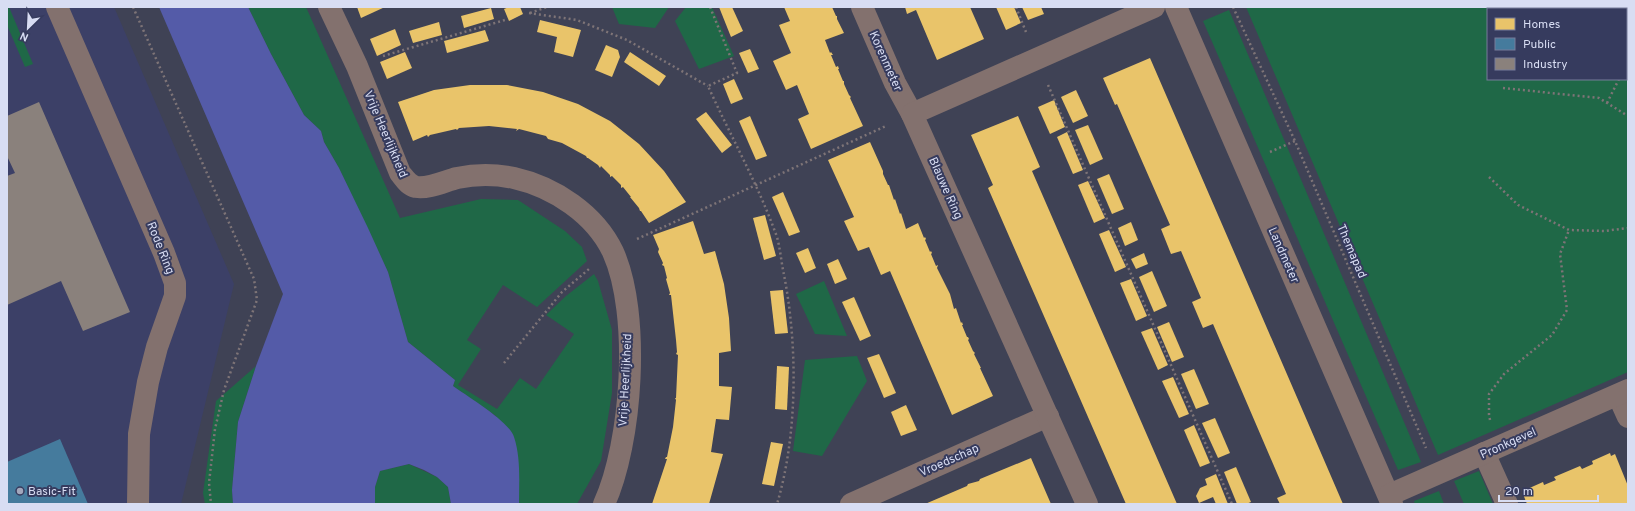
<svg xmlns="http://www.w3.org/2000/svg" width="1635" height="511" font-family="Overpass,sans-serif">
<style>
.built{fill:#3c4067}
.green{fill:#1f6847;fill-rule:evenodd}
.water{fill:#545ba8}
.homes{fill:#e9c46a}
.public{fill:#457b9d}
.industry{fill:#8a817c}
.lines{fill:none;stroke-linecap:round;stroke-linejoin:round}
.path{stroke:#7e7477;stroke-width:2.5;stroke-dasharray:2 3;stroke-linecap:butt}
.minor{stroke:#83716e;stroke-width:22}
.poi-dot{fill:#a2a7bc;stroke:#363b5e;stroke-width:1.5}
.labels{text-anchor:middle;stroke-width:4;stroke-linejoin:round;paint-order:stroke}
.street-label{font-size:12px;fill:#d8ddf3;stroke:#363b5e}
.poi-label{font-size:12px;fill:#d8ddf3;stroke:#363b5e;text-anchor:start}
</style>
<rect width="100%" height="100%" fill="#3f4255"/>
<polygon class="built" points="7,7 114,7 234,284 181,504 7,504"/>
<g class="green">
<polygon points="7,7 9,7 33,64 25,67 7,25"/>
<polygon points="248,7 306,7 400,218 481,199 518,200 565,231 582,247 587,261 537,307 503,285 467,340 481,349 458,385 497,409 520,378 536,389 574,334 546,315 566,296 594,274 598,281 612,330 612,393 601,461 577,504 519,504 518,464 496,416 453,386 455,380 408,342 388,272 339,168 324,142 321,131 304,115 271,54"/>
<polygon points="612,7 669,7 655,28 619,24"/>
<polygon points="686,7 712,7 734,56 699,69 675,21"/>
<path d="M 1246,7 L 1628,7 L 1628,372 L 1438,455 ZM 1488,9 L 1626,9 L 1626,79 L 1488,79 Z"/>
<polygon points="1229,10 1421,462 1398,470 1203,21"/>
<polygon points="824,281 847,336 815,334 796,294"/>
<polygon points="857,356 867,381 822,456 793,451 805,360"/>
<polygon points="256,366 238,422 232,490 233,504 205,504 203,493 216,401"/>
<polygon points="409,464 437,477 448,487 451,504 375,504 375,487 380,471"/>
<polygon points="1479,471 1493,504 1464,504 1454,481"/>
<polygon points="1439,491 1444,504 1415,504 1414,501"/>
</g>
<path class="water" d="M 159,7 L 248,7 L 271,54 L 304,115 L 321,131 L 324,142 L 339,168 L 368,228 L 388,272 L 408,342 L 455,380 L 453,386 C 467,396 510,422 514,437 C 521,458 519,482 519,504 L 451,504 L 448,487 L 437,477 L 424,470 L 409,464 L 380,471 L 375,487 L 375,504 L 233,504 L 232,490 L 238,422 L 256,366 L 283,294 Z"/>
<g class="homes">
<polygon points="357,7 385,7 361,18"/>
<polygon points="509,7 520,7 523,14 509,21 504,9"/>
<polygon points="719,7 732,7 743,31 731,37"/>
<polygon points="784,7 832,7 836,16 837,16 837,19 844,33 825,40 830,53 831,52 833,55 831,55 836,67 838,66 839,69 838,69 843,81 844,81 844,84 849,95 851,97 850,98 863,126 811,149 798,119 809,114 797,85 786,90 773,61 791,53 779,25 790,21"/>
<polygon points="905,7 970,7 984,39 937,60 916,10 907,14"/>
<polygon points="996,7 1014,7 1021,23 1006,30"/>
<polygon points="1022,7 1041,7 1044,14 1028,20"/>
<polygon points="491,8 494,19 464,28 461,16"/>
<polygon points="540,20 581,30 573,57 554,52 557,37 537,32"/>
<polygon points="439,22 442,35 413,43 409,31"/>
<polygon points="395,29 401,45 377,56 370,39"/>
<polygon points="485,30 489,41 447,53 444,41"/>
<polygon points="606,45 618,50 620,57 612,77 595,70"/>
<polygon points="750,49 759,69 748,73 739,53"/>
<polygon points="405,52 412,68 387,79 380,62"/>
<polygon points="630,52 666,76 659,86 624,62"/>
<polygon points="1150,58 1299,402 1343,504 1280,504 1277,498 1286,494 1213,324 1203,328 1192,302 1201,298 1181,251 1171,254 1161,229 1170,225 1117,104 1115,105 1103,78"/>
<polygon points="734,79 743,99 731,104 723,84"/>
<polygon points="470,85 507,85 543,92 578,104 610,121 639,144 664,171 686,202 649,223 641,211 640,211 639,208 630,197 631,197 623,187 621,188 621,185 612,176 610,177 610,175 601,166 600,168 598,165 588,158 587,158 586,156 562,143 548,139 546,136 519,129 516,131 517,129 489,126 459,128 457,130 456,129 430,135 428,137 427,135 413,141 398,102 434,90"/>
<polygon points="1076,90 1088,116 1073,123 1061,97"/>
<polygon points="1054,100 1065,127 1050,134 1038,107"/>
<polygon points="706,112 732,145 722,153 696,119"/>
<polygon points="750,116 767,156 756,160 739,121"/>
<polygon points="1018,116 1040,167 1032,171 1177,504 1126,504 988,188 993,185 971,135"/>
<polygon points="1088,125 1103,159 1090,165 1075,130"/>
<polygon points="1067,132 1083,170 1073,174 1057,137"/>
<polygon points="870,142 883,171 883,174 888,185 889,185 894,200 895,199 900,214 901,213 906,229 918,223 924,238 925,237 926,239 925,240 930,252 931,251 932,253 931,254 936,266 938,265 937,268 950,294 954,309 956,308 961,323 962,322 963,325 962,325 967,337 968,337 969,339 968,340 973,351 975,353 974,354 981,368 980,368 993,396 952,415 890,271 881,275 869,247 858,251 844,221 854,217 828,160"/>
<polygon points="1109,174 1124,209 1112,214 1097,179"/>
<polygon points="1088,181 1105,218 1094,223 1078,185"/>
<polygon points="783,192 800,232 789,236 772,197"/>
<polygon points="765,215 776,256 764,260 753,218"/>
<polygon points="693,221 704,254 715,251 724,284 729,318 731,351 719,353 719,386 732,387 729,420 716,419 711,452 723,454 709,504 652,504 667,459 665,459 666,457 667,457 673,427 676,400 675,398 676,398 678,355 676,354 677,352 676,340 671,295 669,295 670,293 666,279 667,278 664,266 662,265 663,263 658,252 659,249 653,235"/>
<polygon points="1131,222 1138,240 1125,246 1118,228"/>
<polygon points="1109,230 1126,267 1115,272 1099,234"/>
<polygon points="808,248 816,268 805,273 796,253"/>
<polygon points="1144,253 1148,264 1136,269 1131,259"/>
<polygon points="838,259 847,279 835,284 827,264"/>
<polygon points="1152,271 1167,306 1154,312 1139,277"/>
<polygon points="1131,279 1147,316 1136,321 1120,283"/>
<polygon points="783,290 788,333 775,334 770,291"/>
<polygon points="854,297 871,336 860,341 842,302"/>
<polygon points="1169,322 1184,357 1172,362 1157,327"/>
<polygon points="1152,328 1168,365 1158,370 1141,332"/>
<polygon points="879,354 896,393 884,398 867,358"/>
<polygon points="777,366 789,367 787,410 775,409"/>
<polygon points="1194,369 1209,404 1196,409 1181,374"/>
<polygon points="1173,377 1189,414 1179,418 1162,381"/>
<polygon points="906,405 917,430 901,436 891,412"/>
<polygon points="1215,418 1230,453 1218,458 1202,423"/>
<polygon points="1194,425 1210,463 1200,467 1184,430"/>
<polygon points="771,442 783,444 774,486 762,484"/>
<polygon points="1610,453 1611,456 1615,454 1628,486 1628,504 1527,504 1523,494 1526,493 1525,490 1543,482 1544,485 1556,480 1554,477 1580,466 1582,469 1593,464 1592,461"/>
<polygon points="1031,458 1051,504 925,504 967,486 968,484 979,481 980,479"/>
<polygon points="1236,467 1251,502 1246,504 1237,504 1224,472"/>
<polygon points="1216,474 1228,504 1216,504 1213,497 1199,503 1196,496 1200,488 1207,485 1205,479"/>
</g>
<polygon class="public" points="60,439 88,504 7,504 7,462"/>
<polygon class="industry" points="39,102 130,312 83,331 61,281 7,305 7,176 15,173 7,156 7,116"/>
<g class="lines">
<g class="path">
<polyline points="133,7 254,279 257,300 224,390 215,429 209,483 211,504"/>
<path d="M 710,7 L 737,73 L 708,86 C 731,137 758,184 777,237 C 780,248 781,259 783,270 C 798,342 798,434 777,504"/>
<polyline points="1016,7 1026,32"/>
<polyline points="1233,7 1295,141 1426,448"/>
<polyline points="1547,7 1548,9"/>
<polyline points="529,13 577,20 627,40 708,86"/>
<polyline points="530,13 547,7"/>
<polyline points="383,56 505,20"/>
<polyline points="1626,61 1628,60"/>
<polyline points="1626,70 1628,67"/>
<polyline points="1048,85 1232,504"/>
<polyline points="1503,88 1599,98 1628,116"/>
<polyline points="1607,103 1619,79"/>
<polyline points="1270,152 1295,141"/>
<polyline points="1489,177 1518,205 1569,230 1604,231 1628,228"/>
<polyline points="637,239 886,126"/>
<polyline points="504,363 562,292 589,269"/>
<polyline points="1490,420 1489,415 1489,394 1504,374 1552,335 1567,310 1560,254 1569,230"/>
</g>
<g class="minor">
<polyline points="57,7 164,253 175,283 175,296 157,347 148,382 139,434 138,504"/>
<path d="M 329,7 L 357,66 L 400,173 C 405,179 408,185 416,187 C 429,189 445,181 457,178 C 476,174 495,174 514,178 C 554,187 595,214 613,252 C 641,314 632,443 604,504"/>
<polyline points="862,7 895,83 912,114"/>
<polyline points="1176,7 1392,504"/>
<polyline points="1618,395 1628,417"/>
<polyline points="1484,453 1507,504"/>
<polyline points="1389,495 1628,390"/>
<polyline points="851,504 1048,416"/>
<polyline points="1087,504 912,114 1154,7"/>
</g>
</g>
<circle class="poi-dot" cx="20" cy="491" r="4"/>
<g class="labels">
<g class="street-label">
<text transform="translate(886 61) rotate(66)" y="4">Korenmeter</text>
<text transform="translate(386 134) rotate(67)" y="4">Vrije Heerlijkheid</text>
<text transform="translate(946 188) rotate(66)" y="4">Blauwe Ring</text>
<text transform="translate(161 248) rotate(68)" y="4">Rode Ring</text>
<text transform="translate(1352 251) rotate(67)" y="4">Themapad</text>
<text transform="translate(1284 255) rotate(66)" y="4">Landmeter</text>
<text transform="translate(625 380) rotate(-87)" y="4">Vrije Heerlijkheid</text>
<text transform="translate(1508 443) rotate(-24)" y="4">Pronkgevel</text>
<text transform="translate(949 460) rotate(-24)" y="4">Vroedschap</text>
</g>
<g class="poi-label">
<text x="28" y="495">Basic-Fit</text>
</g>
</g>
<rect width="1635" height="511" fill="none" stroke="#d8ddf3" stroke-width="16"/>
<rect x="1487" y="8" width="140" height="72" fill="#363b5e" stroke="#777c9a"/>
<rect x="1495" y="18" width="20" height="12" fill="#e9c46a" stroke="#777c9a"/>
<text x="1523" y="28" font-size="12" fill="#d8ddf3">Homes</text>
<rect x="1495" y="38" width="20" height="12" fill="#457b9d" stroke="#777c9a"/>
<text x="1523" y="48" font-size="12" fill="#d8ddf3">Public</text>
<rect x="1495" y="58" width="20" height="12" fill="#8a817c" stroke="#777c9a"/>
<text x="1523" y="68" font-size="12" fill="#d8ddf3">Industry</text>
<g transform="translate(28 28) rotate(204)" stroke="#363b5e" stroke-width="3" paint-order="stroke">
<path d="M0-3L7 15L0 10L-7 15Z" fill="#d8ddf3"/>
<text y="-6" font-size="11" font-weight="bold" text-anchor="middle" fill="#d8ddf3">N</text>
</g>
<path d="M1499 495v6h99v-6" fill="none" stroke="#d8ddf3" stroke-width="2"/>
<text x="1505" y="495" font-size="12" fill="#d8ddf3" stroke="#363b5e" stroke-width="3" paint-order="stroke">20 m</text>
</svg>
